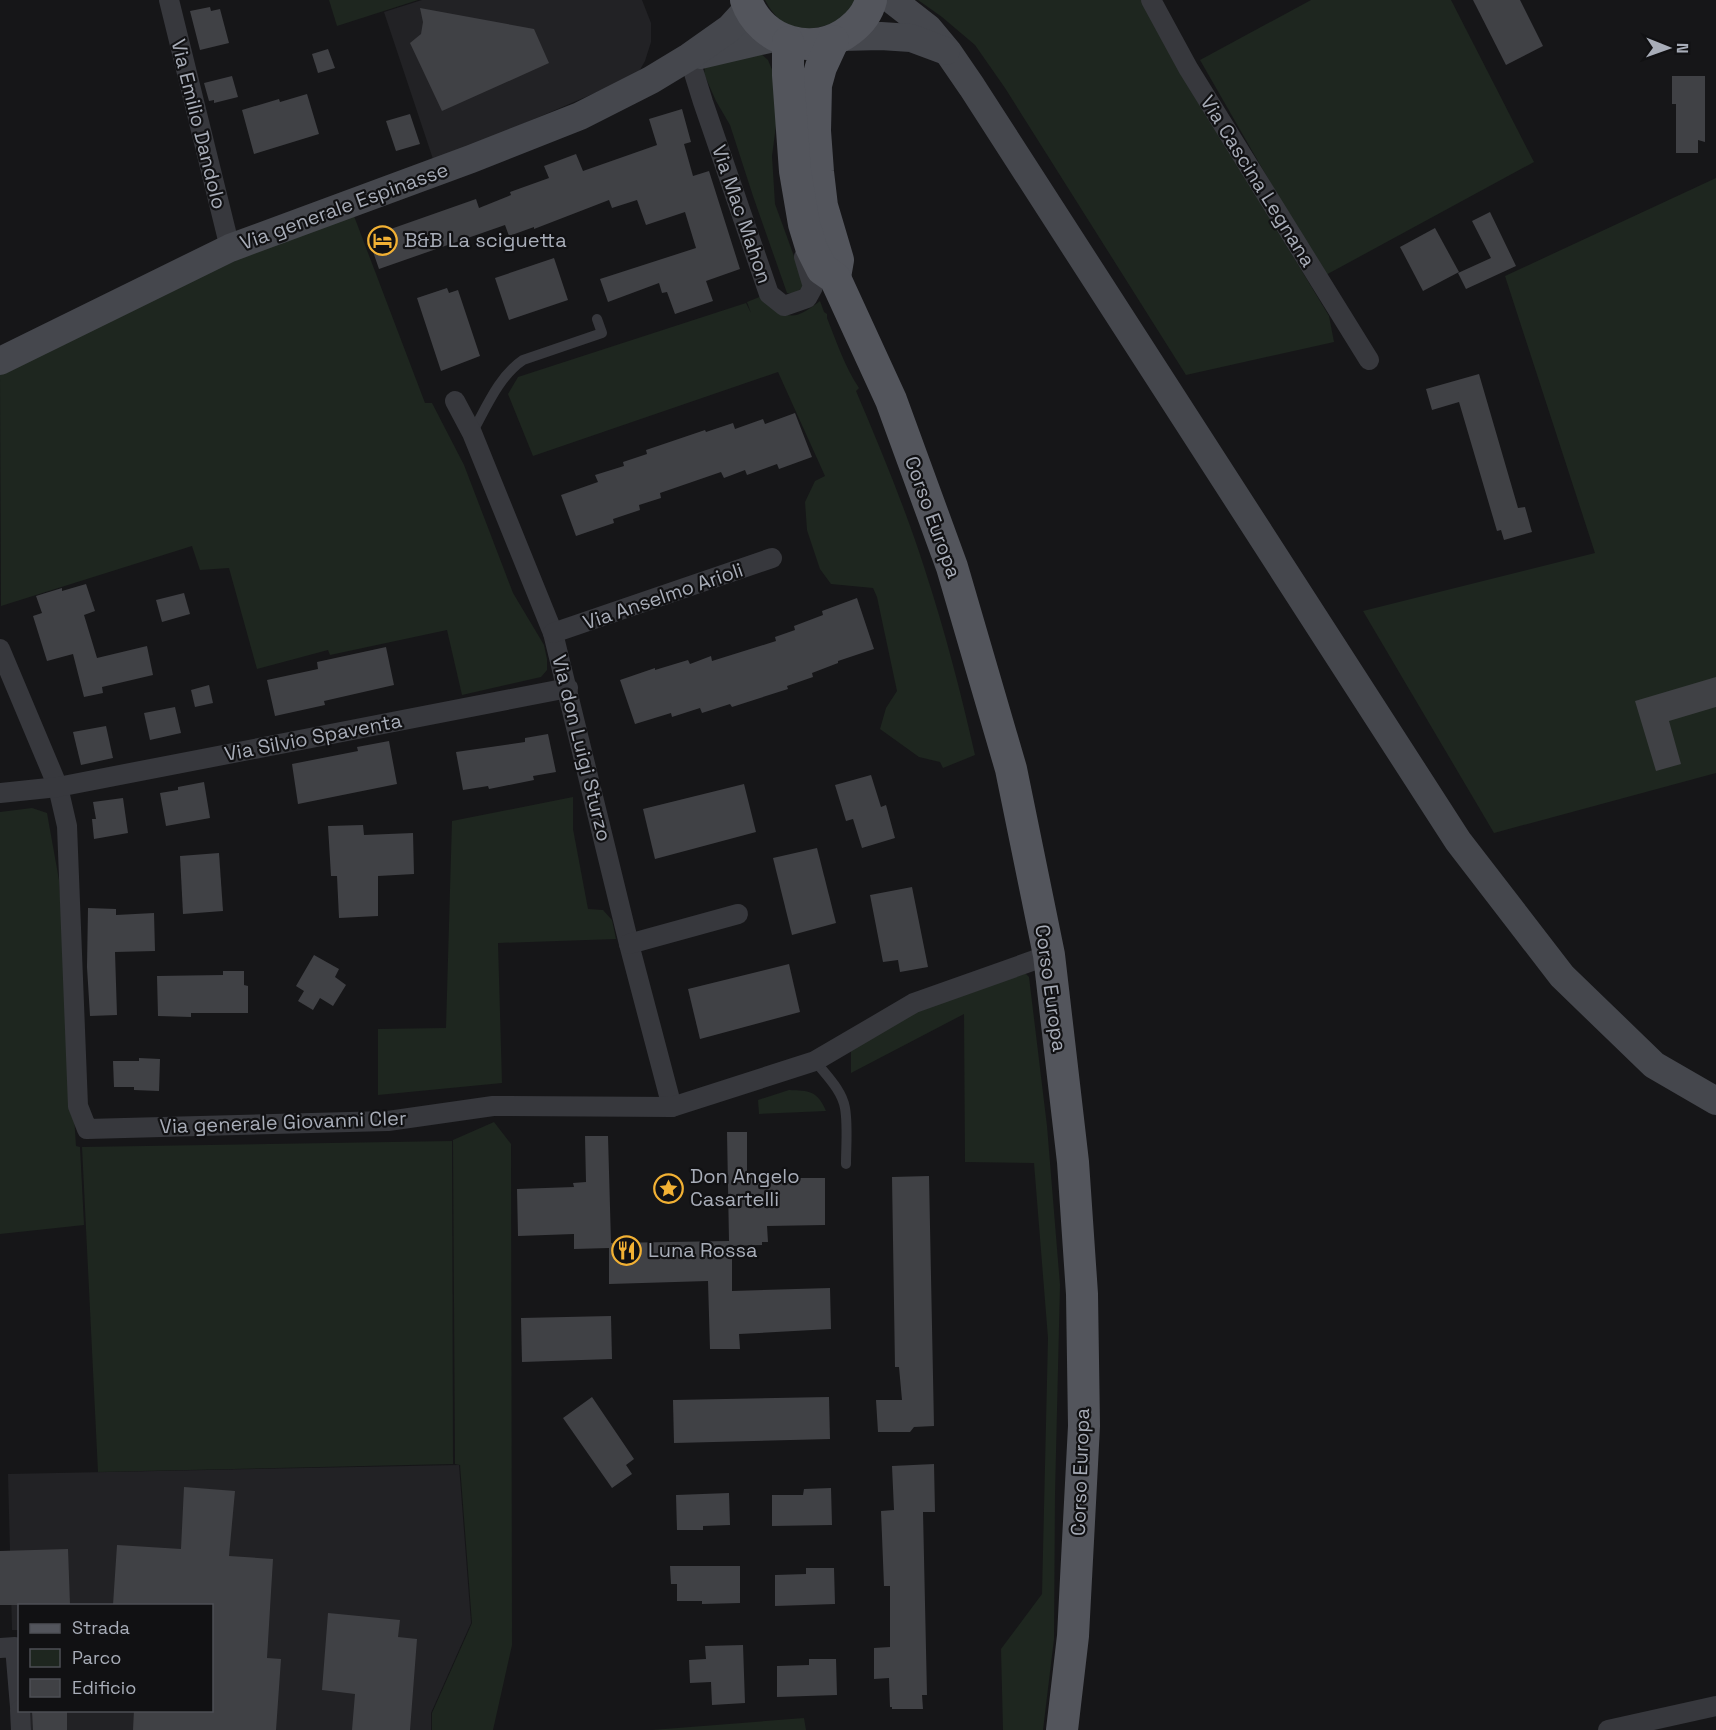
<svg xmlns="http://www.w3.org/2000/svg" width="1716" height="1730" font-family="'Space Grotesk',sans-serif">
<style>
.built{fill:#222225}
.green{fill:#1e261f}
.building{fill:#404145}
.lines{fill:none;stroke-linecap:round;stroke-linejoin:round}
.lane{stroke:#37383d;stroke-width:10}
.street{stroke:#37383d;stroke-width:20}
.secondary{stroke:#45474d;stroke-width:28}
.primary{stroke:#53555c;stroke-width:32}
.labels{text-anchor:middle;stroke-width:4.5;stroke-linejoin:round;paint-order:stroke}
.street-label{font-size:20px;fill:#a8adb8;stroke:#111113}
.poi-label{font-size:20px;fill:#a8adb8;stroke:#111113;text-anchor:start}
</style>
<rect width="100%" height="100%" fill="#161618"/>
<g class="built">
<polygon points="422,0 642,0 651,23 651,42 645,61 637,75 434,162 384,12"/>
<polygon points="459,1465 471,1623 431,1713 431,1730 31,1730 29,1711 212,1710 212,1606 20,1606 19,1630 12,1630 8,1474"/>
</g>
<g class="green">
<polygon points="329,0 418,0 337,26"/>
<path d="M 765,0 L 855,0 C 849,14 838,23 824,26 C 796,33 779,26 765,0 Z"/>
<polygon points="918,0 1142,0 1179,67 1329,316 1334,342 1186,375 1005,88 975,45 942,17"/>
<polygon points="1311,0 1451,0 1534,162 1324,276 1200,60"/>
<path d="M 759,52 L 768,60 L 775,77 L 778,110 L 772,156 L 775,204 L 803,281 L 803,287 C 798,292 794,294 787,293 L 753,196 L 730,125 L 716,101 L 704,74 L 705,67 Z"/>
<polygon points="1716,178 1716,773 1494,833 1363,611 1595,553 1505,276"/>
<polygon points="354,216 425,403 432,403 464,465 513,593 544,645 547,659 547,670 541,677 462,695 447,630 330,655 328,650 257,669 229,568 200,570 192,546 1,606 0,373 252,250"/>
<path d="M 762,296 C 788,319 791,323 820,301 L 824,312 L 827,314 L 827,318 C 837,343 844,365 859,388 L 856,391 C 881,450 906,510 925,570 C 945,631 961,693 975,755 L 943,768 L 940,762 L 919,757 L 880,729 L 886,708 L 897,691 L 877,597 L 873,588 L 831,584 L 820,569 L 807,530 L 805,502 L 815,481 L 825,476 L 778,372 L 533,456 L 508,394 L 518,377 L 746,303 L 751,313 L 747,302 Z"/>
<polygon points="573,797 573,829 588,909 603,910 612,920 616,939 498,943 502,1083 378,1095 378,1029 446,1028 452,821"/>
<polygon points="32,808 47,813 59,880 76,1146 80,1147 84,1225 0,1234 0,812"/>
<polygon points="1024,972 1029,977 1047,1126 1060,1285 1055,1494 1054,1639 1043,1730 1003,1730 1001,1649 1042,1594 1048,1338 1034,1163 965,1162 964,1014 851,1073 851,1049 908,1015"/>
<path d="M 789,1090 C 809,1091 817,1090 826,1111 L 759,1114 L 758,1100 Z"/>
<polygon points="494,1122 511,1144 512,1645 493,1730 432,1730 432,1713 472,1623 460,1465 455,1464 453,1140"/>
<polygon points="452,1141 453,1464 98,1472 82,1147"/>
<polygon points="804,1718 806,1730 652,1730"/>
</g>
<g class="building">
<polygon points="1473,0 1520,0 1543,46 1506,65"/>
<polygon points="210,7 211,11 220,9 229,43 200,50 190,11"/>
<polygon points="420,8 534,29 549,63 442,111 410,43 421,34 423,22"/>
<polygon points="328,49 335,68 318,73 312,54"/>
<polygon points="232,76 238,97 214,103 214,100 209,101 204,83"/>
<polygon points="1672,76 1705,76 1705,142 1698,140 1698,153 1676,153 1676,104 1672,104"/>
<polygon points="307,94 319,134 254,154 242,110 279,99 280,102"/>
<polygon points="682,109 691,142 684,144 693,176 709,171 740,269 706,281 713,301 675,314 667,292 662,293 659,283 608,302 600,279 696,248 685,212 646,225 637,200 612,208 609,200 534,229 534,227 509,236 505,225 379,269 368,237 476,199 479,208 511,195 510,192 549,178 544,166 576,154 583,171 657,145 649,119"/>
<polygon points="410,114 420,144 396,151 386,121"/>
<polygon points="1490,212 1516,266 1466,289 1458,273 1491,258 1472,221"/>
<polygon points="1435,228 1459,272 1423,291 1400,247"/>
<polygon points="554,258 568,300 509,320 495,278"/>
<polygon points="447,288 449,293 458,290 480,356 441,371 417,298"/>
<polygon points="1479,374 1518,508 1525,507 1532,532 1504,540 1501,530 1497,531 1459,402 1432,410 1426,389"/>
<polygon points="795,413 812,457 779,469 777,464 747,475 745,470 724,478 721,472 660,493 661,498 639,505 640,510 613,519 614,523 576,536 561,495 598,482 595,475 624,466 623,462 647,454 646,450 705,430 706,432 733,423 735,429 763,419 765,424"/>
<polygon points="86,584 95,611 84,615 97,658 147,646 153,675 102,687 103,693 84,697 73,654 47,661 33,616 42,613 36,596 62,588 62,591"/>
<polygon points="184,593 190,614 162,622 156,600"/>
<polygon points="857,598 874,649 838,661 838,663 812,673 813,677 787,686 788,689 732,707 730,704 702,713 700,708 672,717 671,713 635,724 620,680 655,668 655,670 688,660 690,664 711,656 712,661 776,641 775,637 795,630 794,626 823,615 822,611"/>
<polygon points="386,647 394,685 324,701 325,705 275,716 267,680 318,669 317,662"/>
<polygon points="1716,677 1716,707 1669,721 1681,764 1656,771 1635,701"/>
<polygon points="209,685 213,703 195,707 191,690"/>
<polygon points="175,707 181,733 150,740 144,713"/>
<polygon points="106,726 113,758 81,765 73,732"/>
<polygon points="548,734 556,772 533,776 534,780 489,789 488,786 463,790 456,752 525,742 525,738"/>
<polygon points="389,741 397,784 298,804 292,764 358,751 357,747"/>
<polygon points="871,775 881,807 886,805 895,838 862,848 853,819 846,821 835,785"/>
<polygon points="204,782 210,818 166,826 160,793 178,790 178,787"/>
<polygon points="744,784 756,832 655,859 643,809"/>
<polygon points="123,798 128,833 94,839 92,819 96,819 93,802"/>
<polygon points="363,825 364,835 413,833 414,874 378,876 378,916 339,918 337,876 331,876 328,826"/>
<polygon points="817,848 836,923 792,935 773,858"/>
<polygon points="219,853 223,911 183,914 180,856"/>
<polygon points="912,887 928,967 900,972 898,960 883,962 870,895"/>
<polygon points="88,908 116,909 116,915 154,913 155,951 115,952 117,1015 90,1016 87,967"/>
<polygon points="314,955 339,969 335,977 346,985 333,1006 320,998 313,1010 298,1001 304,991 296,986"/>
<polygon points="789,964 800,1012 700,1039 688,989"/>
<polygon points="223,971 244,971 244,985 248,986 248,1013 191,1013 191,1017 158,1016 157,976 223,975"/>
<polygon points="139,1058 160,1059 159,1091 134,1090 134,1087 114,1087 113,1061 139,1061"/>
<polygon points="727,1132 747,1132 747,1178 825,1178 825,1225 767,1226 768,1242 762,1242 762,1245 732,1246 732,1291 830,1288 831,1329 739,1334 740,1349 710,1349 708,1281 609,1284 609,1248 574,1249 574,1234 518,1236 517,1189 574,1187 573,1183 586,1182 585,1136 608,1136 611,1243 729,1241"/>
<polygon points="929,1176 934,1426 914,1427 910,1432 878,1432 876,1400 902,1400 899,1367 895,1367 892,1177"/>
<polygon points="611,1316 612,1359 522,1362 521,1318"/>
<polygon points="592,1397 634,1459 626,1465 632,1474 612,1488 563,1418"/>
<polygon points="829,1397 830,1439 674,1443 673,1400"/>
<polygon points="934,1464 935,1512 923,1512 927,1695 922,1695 923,1709 892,1709 892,1707 890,1707 889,1678 874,1679 874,1648 890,1647 890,1586 884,1586 881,1511 894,1510 892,1466"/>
<polygon points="184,1487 235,1491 229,1556 273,1559 267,1658 281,1659 276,1730 133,1730 134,1710 212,1710 212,1605 113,1605 117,1545 181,1549"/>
<polygon points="831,1488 832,1525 772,1526 772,1495 803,1495 804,1489"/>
<polygon points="729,1493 730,1525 703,1526 703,1530 677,1530 676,1495"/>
<polygon points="68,1549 70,1605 0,1605 0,1551"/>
<polygon points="670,1566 740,1566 740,1603 702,1604 702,1601 677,1601 677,1584 671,1584"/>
<polygon points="806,1568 834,1568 835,1604 775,1606 775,1575 806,1574"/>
<polygon points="328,1613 400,1620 398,1637 417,1639 410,1730 352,1730 355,1694 322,1690"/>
<polygon points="743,1645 745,1703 712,1705 711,1682 690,1683 689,1660 706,1659 705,1646"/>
<polygon points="809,1659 836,1659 837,1695 777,1697 777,1666 809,1665"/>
<polygon points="32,1710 67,1710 67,1730 33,1730"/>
</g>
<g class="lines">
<g class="lane">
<path d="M 472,433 C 486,408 499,376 523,360 L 602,333 L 597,319"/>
<path d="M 815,1061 C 826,1075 842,1090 845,1108 C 848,1125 846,1147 846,1164"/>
</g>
<g class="street">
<polyline points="169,0 230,248"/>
<polyline points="1151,0 1188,68 1369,360"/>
<polyline points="689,57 703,102 769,294 784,306 807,298 813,287 804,257"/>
<polyline points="455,401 472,433 553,633 629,944 672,1107"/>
<polyline points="553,633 772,558"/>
<polyline points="0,649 58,787 67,826 78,1106 87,1129 388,1121 493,1106 672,1107 815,1061 914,1003 1049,955"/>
<polyline points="0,793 58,787 568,688"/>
<polyline points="629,944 738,914"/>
<polyline points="0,1648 15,1647 20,1707"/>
<polyline points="20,1710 21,1730"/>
<polyline points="1608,1730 1716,1706"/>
</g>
<g class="secondary">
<polyline points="892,0 928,28 948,52 972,87 1458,841 1562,976 1654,1065 1716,1101"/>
<polyline points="841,37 881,36 911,38 946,51"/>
<polyline points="700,55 778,37"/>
<polyline points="0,361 230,248 471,159 580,116 651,80 689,57 730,28 749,7"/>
</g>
<g class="primary">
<path d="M 746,0 C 761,43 815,58 850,30 C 859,23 868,12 871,0"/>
<polyline points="833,41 821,67 816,85 815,131 818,172 822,206 838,260 835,277"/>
<polyline points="788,42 788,75 795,171 804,224 811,247 822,269 835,278 891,400 952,567 1011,769 1049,955 1073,1162 1082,1294 1084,1426 1073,1636 1062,1730"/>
</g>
</g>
<defs>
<symbol id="hotel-ring" viewBox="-11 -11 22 22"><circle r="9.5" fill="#111113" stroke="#f2b134" stroke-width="1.5"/><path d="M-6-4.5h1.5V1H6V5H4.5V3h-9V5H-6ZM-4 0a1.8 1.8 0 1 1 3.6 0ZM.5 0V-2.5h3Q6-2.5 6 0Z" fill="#f2b134"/></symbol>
<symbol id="sight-ring" viewBox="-11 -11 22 22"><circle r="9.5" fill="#111113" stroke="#f2b134" stroke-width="1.5"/><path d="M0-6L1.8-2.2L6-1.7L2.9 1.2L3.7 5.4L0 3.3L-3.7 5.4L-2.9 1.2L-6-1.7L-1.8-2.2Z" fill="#f2b134"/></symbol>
<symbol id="restaurant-ring" viewBox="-11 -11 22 22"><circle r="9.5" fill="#111113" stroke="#f2b134" stroke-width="1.5"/><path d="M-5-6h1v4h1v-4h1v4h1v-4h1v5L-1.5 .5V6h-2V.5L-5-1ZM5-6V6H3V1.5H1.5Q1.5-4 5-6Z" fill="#f2b134"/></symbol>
</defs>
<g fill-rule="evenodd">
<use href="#hotel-ring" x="366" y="224" width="33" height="33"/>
<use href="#sight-ring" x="652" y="1172" width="33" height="33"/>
<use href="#restaurant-ring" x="610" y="1234" width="33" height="33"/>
</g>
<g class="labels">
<g class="street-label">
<text transform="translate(199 124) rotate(76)" y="7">Via Emilio Dandolo</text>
<text transform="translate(1258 181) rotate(58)" y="7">Via Cascina Legnana</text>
<text transform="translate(344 206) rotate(-20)" y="7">Via generale Espinasse</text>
<text transform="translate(742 214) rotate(71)" y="7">Via Mac Mahon</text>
<text transform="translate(933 517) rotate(70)" y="7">Corso Europa</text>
<text transform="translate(663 596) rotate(-19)" y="7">Via Anselmo Arioli</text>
<text transform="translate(313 737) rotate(-11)" y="7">Via Silvio Spaventa</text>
<text transform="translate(582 748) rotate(76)" y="7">Via don Luigi Sturzo</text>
<text transform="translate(1051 988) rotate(82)" y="7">Corso Europa</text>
<text transform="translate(283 1122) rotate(-2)" y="7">Via generale Giovanni Cler</text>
<text transform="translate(1080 1472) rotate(-88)" y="7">Corso Europa</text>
</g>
<g class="poi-label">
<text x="404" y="247">B&amp;B La sciguetta</text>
<text x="690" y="1183">Don Angelo<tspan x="690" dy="23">Casartelli</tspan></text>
<text x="648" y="1257">Luna Rossa</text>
</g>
</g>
<rect x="18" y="1604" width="195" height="108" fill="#111113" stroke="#4d4f55" stroke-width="1.5"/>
<rect x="30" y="1624" width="30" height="9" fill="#53555c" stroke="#4d4f55" stroke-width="1.5"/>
<text x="72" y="1634" font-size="18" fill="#a8adb8">Strada</text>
<rect x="30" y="1649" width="30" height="18" fill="#1e261f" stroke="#4d4f55" stroke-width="1.5"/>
<text x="72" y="1664" font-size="18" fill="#a8adb8">Parco</text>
<rect x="30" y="1679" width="30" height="18" fill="#404145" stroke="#4d4f55" stroke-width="1.5"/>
<text x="72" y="1694" font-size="18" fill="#a8adb8">Edificio</text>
<g transform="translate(1668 48) rotate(91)" stroke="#111113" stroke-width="4.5" paint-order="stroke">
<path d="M0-4.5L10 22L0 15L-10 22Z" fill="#a8adb8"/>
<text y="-9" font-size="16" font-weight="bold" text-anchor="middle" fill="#a8adb8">N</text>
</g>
</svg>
